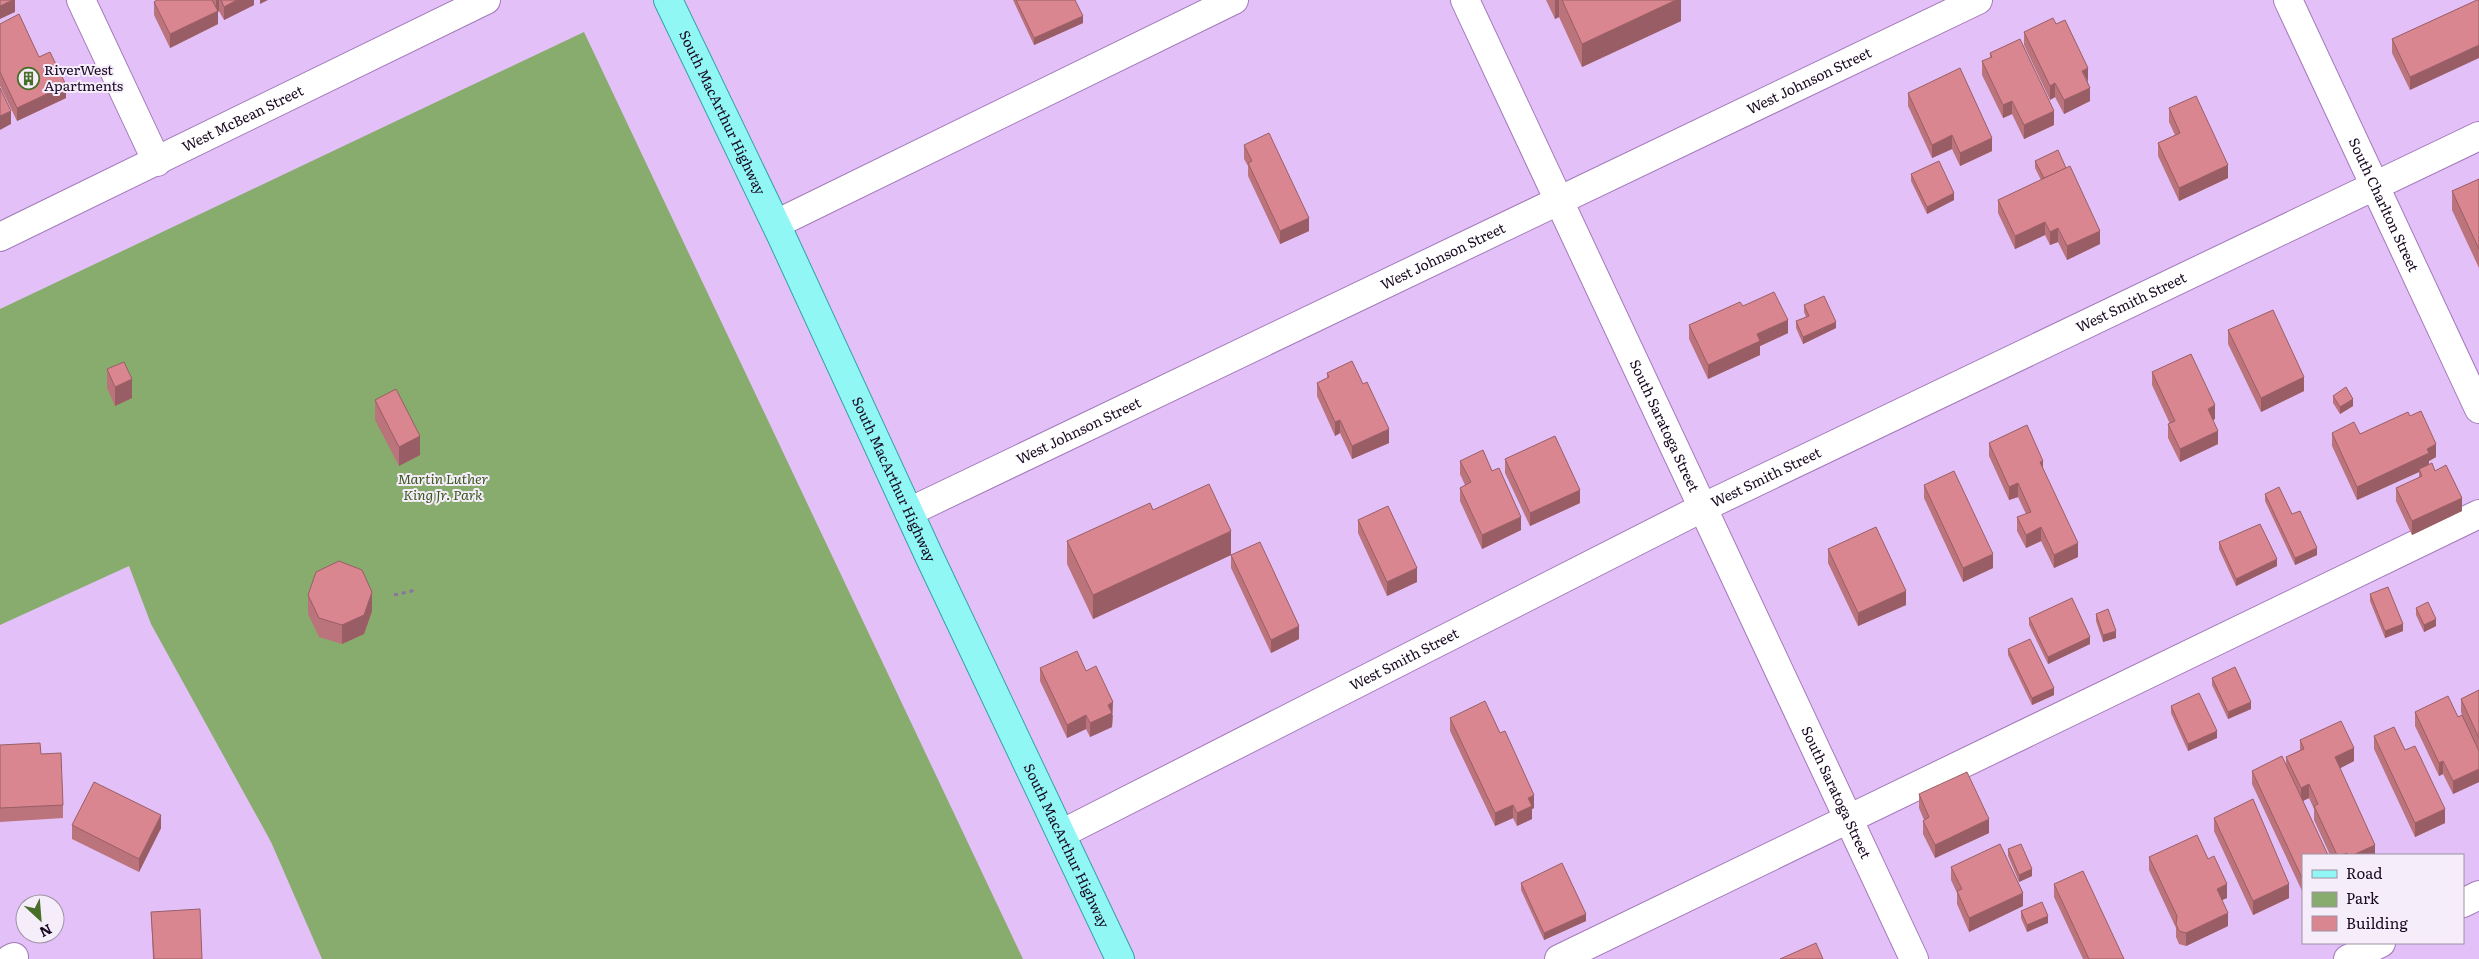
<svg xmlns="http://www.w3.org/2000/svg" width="2479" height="959" font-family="Literata,serif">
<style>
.green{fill:#88ac6d}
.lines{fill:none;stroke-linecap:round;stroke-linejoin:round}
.minor-casing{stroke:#a27aba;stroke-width:30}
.major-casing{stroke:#36a0a6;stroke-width:30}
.path{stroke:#8d739d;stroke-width:3;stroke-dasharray:4 4;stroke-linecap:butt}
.minor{stroke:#fff;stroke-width:28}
.major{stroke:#90f7f4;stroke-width:28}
.wall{fill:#bb737c}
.shaded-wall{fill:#995e65}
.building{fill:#da8690;stroke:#995e65}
.labels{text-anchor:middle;stroke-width:4;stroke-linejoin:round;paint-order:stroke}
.poi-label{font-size:14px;fill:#190922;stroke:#f6edfb;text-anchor:start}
.street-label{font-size:14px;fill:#190922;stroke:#f6edfb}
.park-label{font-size:14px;font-style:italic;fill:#3a591e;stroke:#f6edfb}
</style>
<rect width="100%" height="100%" fill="#e3c1f8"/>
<polygon class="green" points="584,32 1023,959 322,959 271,842 151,624 129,566 0,625 0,309"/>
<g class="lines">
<defs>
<g id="minor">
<polyline points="81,0 157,162"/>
<path id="s1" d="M 1465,0 L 1914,959"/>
<path id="s2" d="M 2288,0 L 2479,409"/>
<polyline points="776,224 1234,0"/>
<path id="s3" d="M 0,237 L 486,0"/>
<path id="s4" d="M 909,512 L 1978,0"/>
<path id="s5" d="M 1061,834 L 1704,507 L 2479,136"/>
<polyline points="2463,903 2479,895"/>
<polyline points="10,959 14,957"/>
<polyline points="1559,959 2479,514"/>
<polyline points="2348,959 2381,943"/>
</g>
<g id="major">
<path id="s6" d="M 668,0 L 781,235 L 930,558 L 1120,959"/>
</g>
</defs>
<use href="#minor" class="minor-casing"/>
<use href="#major" class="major-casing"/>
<polyline class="path" points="394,595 416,590"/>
<use href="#minor" class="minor"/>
<use href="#major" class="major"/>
</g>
<g class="wall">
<polygon points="157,0 254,0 254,5 224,20 219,11 218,12 218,24 170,48 154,15 154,2"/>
<polygon points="1013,0 1075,0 1083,23 1034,45"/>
<polygon points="1546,0 1681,0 1681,21 1582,67 1559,17 1555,19"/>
<polygon points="2477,0 2410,90 2392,53 2392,39"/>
<polygon points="0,24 39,57 66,98 17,121 0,86"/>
<polygon points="2024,32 2088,82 2090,101 2064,114 2055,97 2050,100 2024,45"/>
<polygon points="1990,53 2054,125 2024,139 2012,114 2003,118 1982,75 1982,61 1990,58"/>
<polygon points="1908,93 1992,151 1960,166 1952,149 1932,158 1908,106"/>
<polygon points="2169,108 2228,178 2179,201 2158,156 2158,143 2175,135 2169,122"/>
<polygon points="1244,145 1309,231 1280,244 1248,176 1248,166 1244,159"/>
<polygon points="2035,161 2100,244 2067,260 2058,242 2050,245 2045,235 2015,249 1998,213 1998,200 2041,180 2035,168"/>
<polygon points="1911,174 1954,200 1927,214 1911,181"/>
<polygon points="2479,179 2479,268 2452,210 2452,191"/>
<polygon points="1804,305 1836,328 1803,344 1796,328 1796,321 1806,317 1804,312"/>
<polygon points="1743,306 1788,333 1760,346 1760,355 1708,379 1689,339 1689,325"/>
<polygon points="2228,330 2304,391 2261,412 2228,344"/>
<polygon points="107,369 132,398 115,406 107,388"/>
<polygon points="2152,372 2215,419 2213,420 2218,444 2180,462 2168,438 2168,424 2170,424 2152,385"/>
<polygon points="1327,373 1389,443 1352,459 1340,433 1335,436 1317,396 1317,383 1327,378"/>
<polygon points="2333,396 2353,406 2340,414 2333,403"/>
<polygon points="375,400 420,455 399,466 375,420"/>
<polygon points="2410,416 2436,457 2429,461 2429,464 2435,471 2462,511 2412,535 2396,501 2396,488 2419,478 2419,472 2357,500 2332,446 2332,433 2360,434"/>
<polygon points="1989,443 2078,557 2054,568 2041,541 2026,548 2017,531 2017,517 2026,514 2018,497 2009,500 1989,456"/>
<polygon points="1505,459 1580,503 1530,526 1505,473"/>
<polygon points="1460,461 1492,471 1521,530 1482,549 1460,501 1460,488 1465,485 1460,474"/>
<polygon points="1924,485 1993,568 1963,582 1924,498"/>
<polygon points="2265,494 2292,514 2317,555 2295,565 2265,501"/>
<polygon points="1153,510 1231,555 1093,619 1067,564 1067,541"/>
<polygon points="1358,520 1417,582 1387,596 1358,533"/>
<polygon points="2219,542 2277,566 2236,586 2219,549"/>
<polygon points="1828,549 1906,605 1858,626 1828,563"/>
<polygon points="1231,555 1299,639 1271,653 1231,568"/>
<polygon points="2370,594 2403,631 2385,638 2370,601"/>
<polygon points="308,595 372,611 364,634 342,644 319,637 308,614"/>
<polygon points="2416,608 2436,626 2424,632 2416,615"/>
<polygon points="2096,614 2116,638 2103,642 2096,621"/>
<polygon points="2029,618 2090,644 2048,664 2029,625"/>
<polygon points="2008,649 2054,695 2032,705 2008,655"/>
<polygon points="1040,668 1086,671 1113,716 1112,727 1090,737 1086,729 1067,738 1040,681"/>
<polygon points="2212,678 2251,709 2228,719 2212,685"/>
<polygon points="2479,690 2479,782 2453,794 2443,774 2439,776 2415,726 2415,712 2458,717 2462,715 2461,712 2461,699"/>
<polygon points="2171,706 2217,738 2188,751 2171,713"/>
<polygon points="1450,718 1534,808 1532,809 1532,819 1517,826 1513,818 1495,826 1450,731"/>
<polygon points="2374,736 2405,750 2445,823 2415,837 2374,749"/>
<polygon points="2300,740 2354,761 2340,768 2375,855 2330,855 2314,820 2314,809 2309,798 2302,801 2303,893 2252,784 2252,771 2286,766 2286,757 2300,750"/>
<polygon points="0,745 63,805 63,818 0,822"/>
<polygon points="1919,794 1989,833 1935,858 1923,834 1923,821 1924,820 1919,808"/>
<polygon points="2214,818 2289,898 2253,915 2214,831"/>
<polygon points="72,825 161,828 139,872 72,839"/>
<polygon points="2008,849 2032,876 2019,882 2008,856"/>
<polygon points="2149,857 2227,898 2222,900 2228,926 2186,946 2179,944 2176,937 2176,928 2149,870"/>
<polygon points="1951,867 2023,906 1969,932 1957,904 1957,893 1951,880"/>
<polygon points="1521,883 1586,921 1544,940 1521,890"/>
<polygon points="2054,884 2124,959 2083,959 2054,897"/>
<polygon points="2021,911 2048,923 2027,932 2021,918"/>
<polygon points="151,912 202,959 153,959"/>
</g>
<g class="shaded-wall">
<polygon points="13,0 15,0 15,12 0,19 0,6"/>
<polygon points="216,0 219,0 219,11 218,12 218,24 170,48 170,34 216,12"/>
<polygon points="237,0 254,0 254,5 224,20 224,7"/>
<polygon points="260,0 268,0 260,4"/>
<polygon points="1555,0 1559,0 1559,17 1555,19"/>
<polygon points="1676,0 1681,0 1681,21 1582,67 1582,44"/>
<polygon points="1083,16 1083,23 1034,45 1034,38"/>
<polygon points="2479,45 2479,58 2410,90 2410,77"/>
<polygon points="2088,68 2088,82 2082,71"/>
<polygon points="2055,83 2055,97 2050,100 2050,86"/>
<polygon points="66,85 66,98 17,121 17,108"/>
<polygon points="2090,88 2090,101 2064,114 2064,100"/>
<polygon points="2012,101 2012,114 2003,118 2003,105"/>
<polygon points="11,111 11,124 0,130 0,116"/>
<polygon points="2054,111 2054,125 2024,139 2024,125"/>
<polygon points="1952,135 1952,149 1932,158 1932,145"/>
<polygon points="1992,138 1992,151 1960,166 1960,153"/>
<polygon points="2228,165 2228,178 2179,201 2179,188"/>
<polygon points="1954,193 1954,200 1927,214 1927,207"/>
<polygon points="1309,218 1309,231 1280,244 1280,231"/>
<polygon points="2045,222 2045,235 2015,249 2015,236"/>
<polygon points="2058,228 2058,242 2050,245 2050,232"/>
<polygon points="2100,231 2100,244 2067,260 2067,246"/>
<polygon points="1788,320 1788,333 1760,346 1760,355 1708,379 1708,365 1757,334"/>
<polygon points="1836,322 1836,328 1803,344 1803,337"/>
<polygon points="2304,377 2304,391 2261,412 2261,398"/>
<polygon points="132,379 132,398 115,406 115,387"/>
<polygon points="2353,399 2353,406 2340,414 2340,407"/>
<polygon points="2215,405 2215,419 2208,422 2208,409"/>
<polygon points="1340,420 1340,433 1335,436 1335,422"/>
<polygon points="1389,429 1389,443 1352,459 1352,446"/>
<polygon points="2218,431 2218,444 2180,462 2180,449"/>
<polygon points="420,436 420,455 399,466 399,447"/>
<polygon points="2436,444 2436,457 2429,461 2429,467 2419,469 2419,472 2357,500 2357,487"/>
<polygon points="2043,461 2043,474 2040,462"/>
<polygon points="2018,483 2018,497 2009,500 2009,487"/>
<polygon points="1580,490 1580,503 1530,526 1530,513"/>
<polygon points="2462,498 2462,511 2412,535 2412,521"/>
<polygon points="1521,517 1521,530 1482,549 1482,535"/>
<polygon points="2041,527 2041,541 2026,548 2026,535"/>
<polygon points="1231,531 1231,555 1093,619 1093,595"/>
<polygon points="2078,543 2078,557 2054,568 2054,555"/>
<polygon points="2317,548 2317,555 2295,565 2295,558"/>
<polygon points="1993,554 1993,568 1963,582 1963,568"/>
<polygon points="2277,559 2277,566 2236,586 2236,579"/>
<polygon points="1417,568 1417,582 1387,596 1387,582"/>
<polygon points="1906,591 1906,605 1858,626 1858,613"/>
<polygon points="372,592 372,611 364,634 342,644 342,625"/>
<polygon points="2436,619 2436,626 2424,632 2424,625"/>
<polygon points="2403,624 2403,631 2385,638 2385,631"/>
<polygon points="1299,626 1299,639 1271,653 1271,640"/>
<polygon points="2116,631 2116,638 2103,642 2103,635"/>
<polygon points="2090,637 2090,644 2048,664 2048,657"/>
<polygon points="2054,688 2054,695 2032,705 2032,698"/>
<polygon points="1113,702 1112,727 1090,737 1090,723 1108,705"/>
<polygon points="2251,702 2251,709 2228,719 2228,712"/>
<polygon points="1086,715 1086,729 1067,738 1067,725"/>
<polygon points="2217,731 2217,738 2188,751 2188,744"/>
<polygon points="2354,748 2354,761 2335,771 2335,757"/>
<polygon points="2443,761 2443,774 2439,776 2439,763"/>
<polygon points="2479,769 2479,782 2453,794 2453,781"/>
<polygon points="2309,784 2309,798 2301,802 2301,788"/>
<polygon points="1534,795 1534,808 1532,809 1532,819 1517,826 1517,813 1528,798"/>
<polygon points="1513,805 1513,818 1495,826 1495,813"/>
<polygon points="2445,809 2445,823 2415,837 2415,823"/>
<polygon points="161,815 161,828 139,872 139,859"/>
<polygon points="1989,819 1989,833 1935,858 1935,845"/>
<polygon points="2375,845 2375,855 2353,855"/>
<polygon points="2032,869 2032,876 2019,882 2019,875"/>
<polygon points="2227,884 2227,898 2217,902 2217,889"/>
<polygon points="2289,884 2289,898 2253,915 2253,901"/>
<polygon points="2023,893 2023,906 1969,932 1969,918"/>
<polygon points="2228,913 2228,926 2186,946 2186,933"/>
<polygon points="1586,914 1586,921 1544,940 1544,933"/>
<polygon points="2048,916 2048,923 2027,932 2027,925"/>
</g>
<g class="building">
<polygon points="0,0 13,0 0,6"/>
<polygon points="157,0 212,0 218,11 170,34 154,2"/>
<polygon points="221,0 237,0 224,7"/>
<polygon points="1016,0 1075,0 1083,16 1034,38"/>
<polygon points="1562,0 1676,0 1582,44"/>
<polygon points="2477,0 2479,0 2479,45 2410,77 2392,39"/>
<polygon points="19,14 39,57 50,52 66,85 17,108 0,72 0,24"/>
<polygon points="2053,18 2056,24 2065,20 2088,68 2082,71 2090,88 2064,100 2055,83 2050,86 2024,32"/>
<polygon points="2020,39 2054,111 2024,125 2012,101 2003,105 1982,61 1992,57 1990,53"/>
<polygon points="1960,68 1992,138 1960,153 1952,135 1932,145 1908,93"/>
<polygon points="0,88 11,111 0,116"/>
<polygon points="2196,96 2228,165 2179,188 2158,143 2180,133 2169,108"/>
<polygon points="1269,133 1309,218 1280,231 1248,163 1252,161 1244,145"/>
<polygon points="2058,150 2066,168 2044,178 2035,161"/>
<polygon points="1939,161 1954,193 1927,207 1911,174"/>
<polygon points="2070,166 2100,231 2067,246 2058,228 2050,232 2045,222 2015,236 1998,200"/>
<polygon points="2479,179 2479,249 2452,191"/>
<polygon points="1774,292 1788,320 1757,334 1760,341 1708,365 1689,325 1740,302 1743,306"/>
<polygon points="1824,296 1836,322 1803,337 1796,321 1809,316 1804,305"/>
<polygon points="2273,310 2304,377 2261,398 2228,330"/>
<polygon points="2191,354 2215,405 2208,409 2218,431 2180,449 2168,424 2175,421 2152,372"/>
<polygon points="1352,361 1363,384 1367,382 1389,429 1352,446 1340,420 1335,422 1317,383 1329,377 1327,373"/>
<polygon points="124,362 132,379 115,387 107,369"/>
<polygon points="2346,387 2353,399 2340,407 2333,396"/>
<polygon points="396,389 420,436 399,447 375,400"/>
<polygon points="2421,411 2436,444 2427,449 2429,453 2357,487 2332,433 2354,422 2360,434 2408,412 2410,416"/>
<polygon points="2027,425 2043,461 2040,462 2078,543 2054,555 2041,527 2026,535 2017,517 2031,512 2018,483 2009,487 1989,443"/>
<polygon points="1555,436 1580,490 1530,513 1505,459"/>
<polygon points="1483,450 1492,471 1499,468 1521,517 1482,535 1460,488 1471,482 1460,461"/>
<polygon points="2432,463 2435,471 2446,465 2462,498 2412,521 2396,488 2422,476 2419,469"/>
<polygon points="1954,471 1993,554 1963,568 1924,485"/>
<polygon points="1209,484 1231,531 1093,595 1067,541 1150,503 1153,510"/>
<polygon points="2279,487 2292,514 2300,511 2317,548 2295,558 2265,494"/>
<polygon points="1388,506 1417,568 1387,582 1358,520"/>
<polygon points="2260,524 2277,559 2236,579 2219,542"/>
<polygon points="1876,527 1906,591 1858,613 1828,549"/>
<polygon points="1260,542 1299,626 1271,640 1231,555"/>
<polygon points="339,561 362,570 372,592 364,615 342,625 319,618 308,595 316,572"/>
<polygon points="2388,587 2403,624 2385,631 2370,594"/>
<polygon points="2072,598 2090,637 2048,657 2029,618"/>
<polygon points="2428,602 2436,619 2424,625 2416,608"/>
<polygon points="2108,609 2116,631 2103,635 2096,614"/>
<polygon points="2030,639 2054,688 2032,698 2008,649"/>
<polygon points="1077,651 1086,671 1096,666 1113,702 1108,705 1112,713 1090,723 1086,715 1067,725 1040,668"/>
<polygon points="2235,667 2251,702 2228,712 2212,678"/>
<polygon points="2479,690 2479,738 2461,699"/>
<polygon points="2199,693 2217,731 2188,744 2171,706"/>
<polygon points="2448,696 2458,717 2462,715 2479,751 2479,769 2453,781 2443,761 2439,763 2415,712"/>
<polygon points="1485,701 1500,733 1505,731 1534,795 1528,798 1532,806 1517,813 1513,805 1495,813 1450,718"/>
<polygon points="2341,721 2354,748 2335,757 2375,845 2353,855 2348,855 2347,853 2342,855 2337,855 2314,806 2318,804 2309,784 2301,788 2286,757 2304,749 2300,740"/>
<polygon points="2394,727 2405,750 2415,746 2445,809 2415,823 2374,736"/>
<polygon points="40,743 41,754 61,753 63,805 0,808 0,745"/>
<polygon points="2282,756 2328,855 2303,855 2303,880 2252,771"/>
<polygon points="1967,772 1989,819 1935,845 1923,821 1929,817 1919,794"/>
<polygon points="94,782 161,815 139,859 72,825"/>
<polygon points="2253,799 2289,884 2253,901 2214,818"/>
<polygon points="2197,835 2208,859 2214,856 2227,884 2217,889 2228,913 2186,933 2179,931 2176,924 2177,916 2149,857"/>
<polygon points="2000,844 2023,893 1969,918 1957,891 1962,889 1951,867"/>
<polygon points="2021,844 2032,869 2019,875 2008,849"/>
<polygon points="1562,863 1586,914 1544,933 1521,883"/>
<polygon points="2083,871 2124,959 2089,959 2054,884"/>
<polygon points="2042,902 2048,916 2027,925 2021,911"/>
<polygon points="200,909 202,959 154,959 151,912"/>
<polygon points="1816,943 1823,959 1780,959"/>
</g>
<defs>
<symbol id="building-ring" viewBox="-11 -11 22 22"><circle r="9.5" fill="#f6edfb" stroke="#496e27" stroke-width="1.5"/><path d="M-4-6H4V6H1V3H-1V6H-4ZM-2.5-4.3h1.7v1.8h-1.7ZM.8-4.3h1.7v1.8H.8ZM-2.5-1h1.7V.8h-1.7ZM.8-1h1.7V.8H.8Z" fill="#496e27"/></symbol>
</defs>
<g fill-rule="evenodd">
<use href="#building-ring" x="16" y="66" width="25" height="25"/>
</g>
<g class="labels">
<g class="poi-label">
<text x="44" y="75">RiverWest<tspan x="44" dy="16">Apartments</tspan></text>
</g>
<g class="street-label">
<text dy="5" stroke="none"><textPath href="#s4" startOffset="998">West Johnson Street</textPath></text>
<text dy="5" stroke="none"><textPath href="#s6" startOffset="125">South MacArthur Highway</textPath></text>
<text dy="5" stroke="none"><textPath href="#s3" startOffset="270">West McBean Street</textPath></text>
<text dy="5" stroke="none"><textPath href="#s2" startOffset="226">South Charlton Street</textPath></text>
<text dy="5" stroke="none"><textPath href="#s4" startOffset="592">West Johnson Street</textPath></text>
<text dy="5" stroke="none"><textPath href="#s5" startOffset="1195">West Smith Street</textPath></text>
<text dy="5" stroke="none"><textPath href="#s1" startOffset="470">South Saratoga Street</textPath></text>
<text dy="5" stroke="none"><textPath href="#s4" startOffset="188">West Johnson Street</textPath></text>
<text dy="5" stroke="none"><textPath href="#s5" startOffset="790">West Smith Street</textPath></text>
<text dy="5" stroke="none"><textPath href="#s6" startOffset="530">South MacArthur Highway</textPath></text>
<text dy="5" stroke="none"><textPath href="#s5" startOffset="385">West Smith Street</textPath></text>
<text dy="5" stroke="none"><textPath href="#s1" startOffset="875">South Saratoga Street</textPath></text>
<text dy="5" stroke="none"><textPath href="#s6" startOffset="935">South MacArthur Highway</textPath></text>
</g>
<g class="park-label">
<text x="443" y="484">Martin Luther<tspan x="443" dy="16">King Jr. Park</tspan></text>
</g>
</g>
<rect x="2302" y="854" width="162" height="90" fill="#f6edfb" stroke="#9e92a4"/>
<rect x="2312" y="870" width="25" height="8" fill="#90f7f4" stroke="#9e92a4"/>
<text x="2346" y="879" font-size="15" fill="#190922">Road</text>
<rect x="2312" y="892" width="25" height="15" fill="#88ac6d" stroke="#9e92a4"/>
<text x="2346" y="904" font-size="15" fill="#190922">Park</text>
<rect x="2312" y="916" width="25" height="15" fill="#da8690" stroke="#9e92a4"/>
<text x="2346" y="929" font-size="15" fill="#190922">Building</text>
<g transform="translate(40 919) rotate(154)"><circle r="24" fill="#f6edfb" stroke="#9e92a4"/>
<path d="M0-4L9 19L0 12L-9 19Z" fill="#496e27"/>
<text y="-8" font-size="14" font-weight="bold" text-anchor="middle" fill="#190922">N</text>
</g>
</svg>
